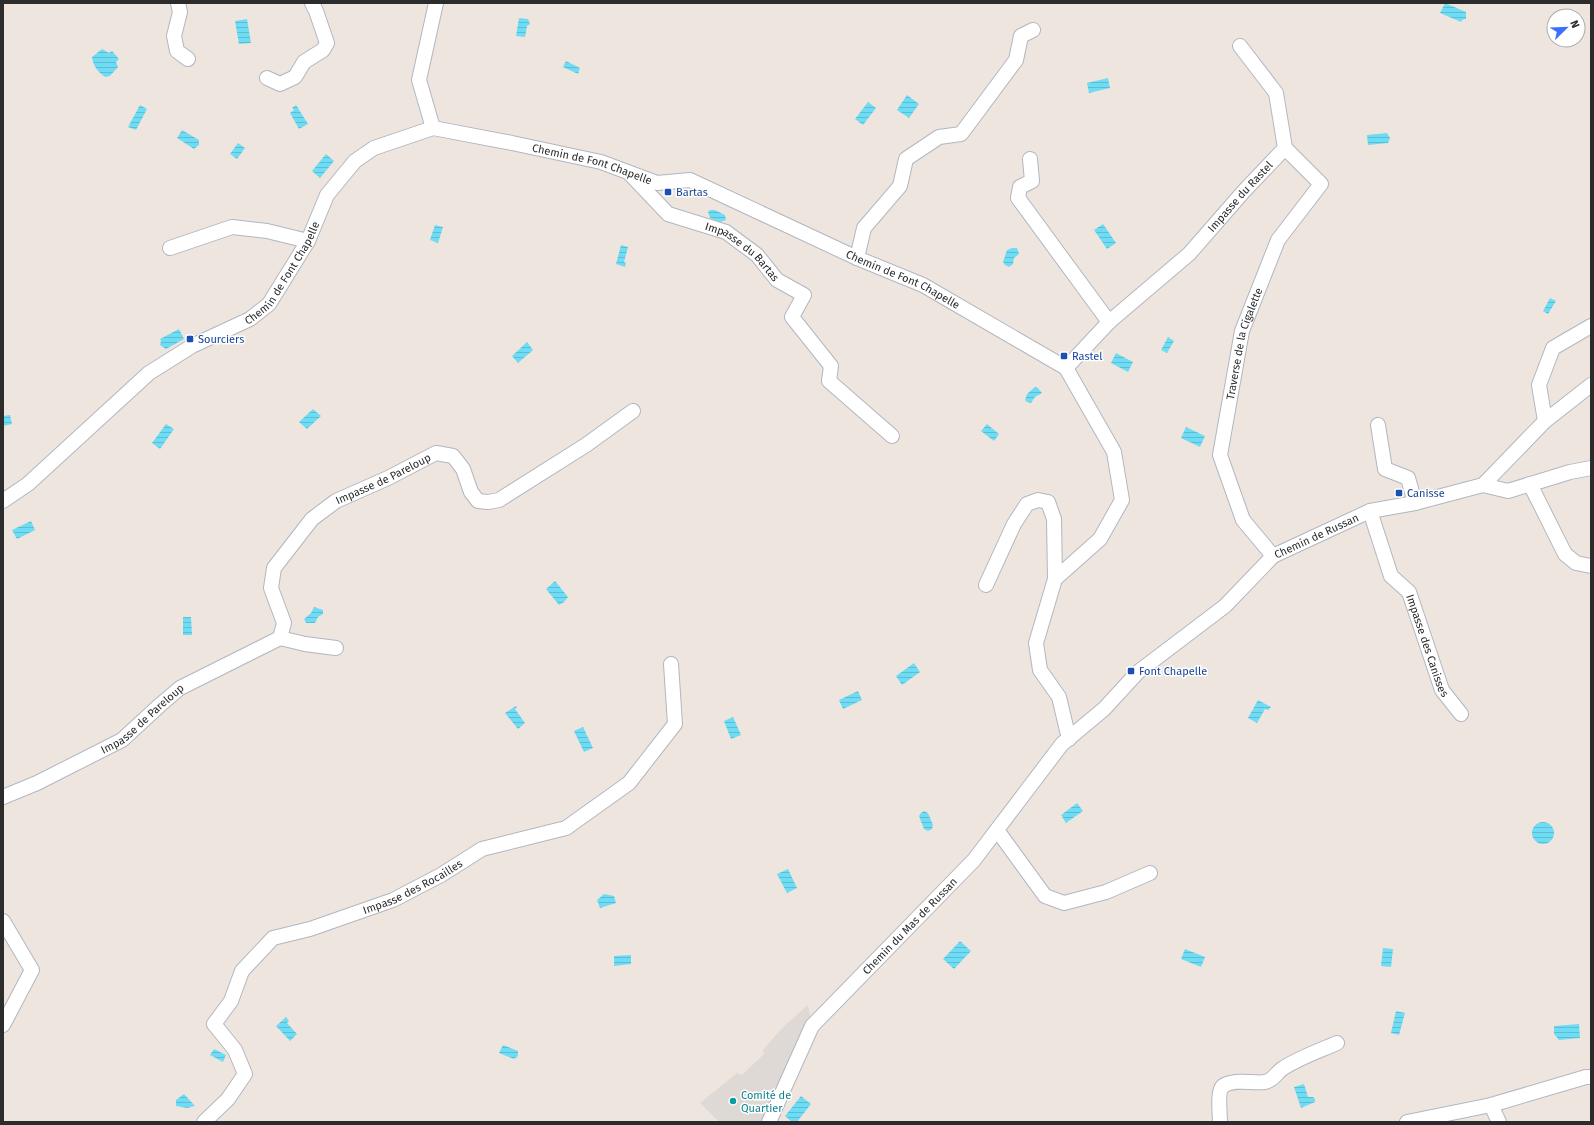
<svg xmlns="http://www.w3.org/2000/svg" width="1594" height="1125" font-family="'Fira Sans',sans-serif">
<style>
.plaza{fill:#ded9d5}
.water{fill:url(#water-rules)}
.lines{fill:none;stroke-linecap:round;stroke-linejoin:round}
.minor-casing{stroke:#b2b6c0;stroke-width:16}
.minor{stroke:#fff;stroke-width:14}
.transit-dot{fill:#1a4fb4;stroke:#fff;stroke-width:1.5}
.culture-dot{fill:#0f9aa8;stroke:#fff;stroke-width:1.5}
.labels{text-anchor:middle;stroke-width:3;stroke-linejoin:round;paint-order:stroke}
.street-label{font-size:11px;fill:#2c2c2c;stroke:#fff}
.transit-label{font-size:11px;fill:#164399;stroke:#fff;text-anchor:start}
.culture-label{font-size:11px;fill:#0d838f;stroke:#fff;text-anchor:start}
</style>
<defs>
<pattern id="water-rules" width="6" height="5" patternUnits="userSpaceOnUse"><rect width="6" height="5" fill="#6ddcf4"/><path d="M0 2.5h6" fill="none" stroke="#5fbdd1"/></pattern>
</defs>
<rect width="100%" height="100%" fill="#eee6de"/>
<polygon class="plaza" points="808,1005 812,1026 768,1122 719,1122 700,1103 737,1073 742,1075 764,1054 763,1050 781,1029"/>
<g class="water">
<polygon points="1445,3 1466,12 1466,19 1462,20 1461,22 1440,13"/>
<polygon points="519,18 528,19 530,24 527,26 525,37 516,36"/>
<polygon points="247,19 251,43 239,44 235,21"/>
<path d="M 102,49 L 109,53 L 112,51 L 119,59 L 116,62 L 118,67 L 110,76 L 105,77 C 98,72 93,66 92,57 Z"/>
<polygon points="566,61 580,68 578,74 563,67"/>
<polygon points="1108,78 1110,88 1089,93 1087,83"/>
<polygon points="907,95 919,104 909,118 897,110"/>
<polygon points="868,102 876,108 863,125 855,119"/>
<polygon points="140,105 147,109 136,130 128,127"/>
<polygon points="296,105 308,124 299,129 290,113 294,110 292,108"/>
<polygon points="182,130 199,140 199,145 194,149 177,138"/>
<polygon points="1387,133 1390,138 1388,143 1368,145 1367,135"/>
<polygon points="238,143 245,148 237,159 230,154"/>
<polygon points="326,154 334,161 320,178 312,171"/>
<polygon points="710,210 715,210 725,215 726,220 720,222 710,218 708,212"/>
<polygon points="1103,224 1116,243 1107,249 1094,230"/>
<polygon points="435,225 443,227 438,243 430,240"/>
<polygon points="621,245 628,247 624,262 626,263 625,267 616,264"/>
<polygon points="1017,248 1019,254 1014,258 1013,264 1009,267 1005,265 1003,262 1007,250 1012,248"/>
<polygon points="1550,298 1556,301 1548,314 1543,311"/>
<polygon points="179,329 184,339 166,349 160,345 161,341 160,339"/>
<polygon points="1168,337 1174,341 1167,353 1161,350"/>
<polygon points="527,342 533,350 518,363 512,356"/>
<polygon points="1116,353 1133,362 1128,372 1111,363"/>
<polygon points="1035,387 1038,388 1042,393 1035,397 1031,403 1027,402 1025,400 1027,394"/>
<polygon points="313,409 321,416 307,429 299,422"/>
<polygon points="10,415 12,424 3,426 3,416"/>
<polygon points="166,424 174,429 160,449 152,443"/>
<polygon points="987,424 999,434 994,441 981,431"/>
<polygon points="1186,427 1205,436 1200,447 1181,438"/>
<polygon points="31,521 35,530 17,539 12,530"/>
<polygon points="555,581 568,597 564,602 559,605 546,589"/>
<polygon points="314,607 323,610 323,614 318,617 315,623 306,623 304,619 311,613"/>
<polygon points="183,617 191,617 192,635 183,635"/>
<polygon points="914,663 920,672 902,685 896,676"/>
<polygon points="858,691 862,700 843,709 839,700"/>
<polygon points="1258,700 1271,707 1268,710 1265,709 1257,723 1248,718"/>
<polygon points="516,706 517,707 515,709 525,723 518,729 505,713"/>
<polygon points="733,717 741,735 731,739 724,721"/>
<polygon points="583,727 593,748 584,752 574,731"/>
<polygon points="1077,803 1083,811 1066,823 1061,815"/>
<polygon points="924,811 928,813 933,825 932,829 928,831 924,829 919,816 921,813"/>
<circle cx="1543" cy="833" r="11"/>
<polygon points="788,869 797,888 787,893 777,874"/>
<polygon points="604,894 614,896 616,903 600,908 597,900"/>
<polygon points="960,941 971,951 954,969 943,959"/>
<polygon points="1383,948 1393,949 1391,967 1381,966"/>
<polygon points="1185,949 1205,957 1201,967 1181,959"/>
<polygon points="631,955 631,964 614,966 614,956"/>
<polygon points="1396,1011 1405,1013 1399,1035 1391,1033"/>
<polygon points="286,1017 289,1021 287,1023 297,1034 290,1041 276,1026"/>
<polygon points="1579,1024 1580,1038 1559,1040 1554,1034 1554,1026"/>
<polygon points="503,1045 518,1051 518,1056 514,1059 499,1053"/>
<polygon points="214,1049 226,1055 223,1062 210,1055"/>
<polygon points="1304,1084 1308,1097 1313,1097 1315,1099 1315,1102 1301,1108 1294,1087"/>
<polygon points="184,1094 195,1106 187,1108 176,1106 176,1100"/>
<polygon points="801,1096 811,1104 797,1122 792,1122 785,1116"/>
</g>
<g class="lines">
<defs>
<g id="minor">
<polyline points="178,3 180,12 174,36 177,51 188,59"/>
<polyline points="267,78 280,84 295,77 304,62 323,50 327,43 316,11 312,3"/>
<polyline points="433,128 419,80 436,3"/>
<polyline points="1030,159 1032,181 1020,187 1018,198 1109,322"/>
<path id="s1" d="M 631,175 L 668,214 L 726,232 L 757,255 L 777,280 L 804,295 L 792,317 L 831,366 L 829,381 L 892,436"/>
<polyline points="170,248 232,227 267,231 308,241"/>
<polyline points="857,258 864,228 900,186 906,159 939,137 961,134 1016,60 1021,36 1033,30"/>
<path id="s2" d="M 1066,368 L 1109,322 L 1189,254 L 1244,191 L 1285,148 L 1276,93 L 1240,46"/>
<polyline points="1545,421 1539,385 1553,348 1591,326"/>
<polyline points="1378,425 1385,469 1408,478 1415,503"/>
<polyline points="1530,484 1565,554 1576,563 1591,566"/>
<polyline points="1483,485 1508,491 1570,472 1591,468"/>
<path id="s3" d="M 3,501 L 28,484 L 149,373 L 192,346 L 250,319 L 269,304 L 308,241 L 327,195 L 355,161 L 374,148 L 433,128 L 512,143 L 601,162 L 657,183 L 690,180 L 857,258 L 923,285 L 1066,368 L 1114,452 L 1122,500 L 1100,539 L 1055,579 L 1036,643 L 1040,670 L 1059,697 L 1069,739"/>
<path id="s4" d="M 1370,511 L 1391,576 L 1409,592 L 1442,690 L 1461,714"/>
<path id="s5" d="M 1273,556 L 1243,520 L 1220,455 L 1242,331 L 1278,240 L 1321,184 L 1285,148"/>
<polyline points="986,585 1014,524 1027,504 1038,500 1048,502 1054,519 1055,579"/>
<polyline points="280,638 305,644 336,648"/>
<path id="s6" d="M 3,797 L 37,783 L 122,740 L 160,705 L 180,688 L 280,638 L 284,623 L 271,588 L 274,568 L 312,519 L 336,501 L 388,478 L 436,453 L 453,456 L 463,469 L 471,492 L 478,501 L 488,502 L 499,500 L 586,445 L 633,411"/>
<polyline points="997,830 1045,896 1064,903 1106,892 1150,873"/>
<polyline points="3,921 32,970 3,1025"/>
<polyline points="1491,1105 1499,1122"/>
<path id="s7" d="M 204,1122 L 228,1099 L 245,1074 L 235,1050 L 214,1024 L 231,1001 L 242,971 L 273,938 L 310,929 L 393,900 L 441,875 L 482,849 L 566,828 L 629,783 L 675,724 L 671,664"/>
<path id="s8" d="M 769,1122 L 812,1026 L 974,860 L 1062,744 L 1104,709 L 1138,672 L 1225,606 L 1273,556 L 1370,511 L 1415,503 L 1483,485 L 1545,421 L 1591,385"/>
<path d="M 1220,1122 C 1220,1114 1217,1091 1223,1086 C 1235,1078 1253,1084 1265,1082 C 1274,1080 1276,1073 1282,1069 C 1298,1058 1319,1051 1337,1043"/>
<polyline points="1407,1122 1491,1105 1586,1077 1591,1077"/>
</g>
</defs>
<use href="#minor" class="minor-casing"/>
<use href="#minor" class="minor"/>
</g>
<g class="transit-dot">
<rect x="664" y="188" width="8" height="8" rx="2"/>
<rect x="186" y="335" width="8" height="8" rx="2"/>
<rect x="1060" y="352" width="8" height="8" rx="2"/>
<rect x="1395" y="489" width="8" height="8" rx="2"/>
<rect x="1127" y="667" width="8" height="8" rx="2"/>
</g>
<circle class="culture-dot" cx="733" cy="1101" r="4"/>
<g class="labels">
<g class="street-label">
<text dy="4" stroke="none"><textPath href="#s3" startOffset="750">Chemin de Font Chapelle</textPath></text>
<text dy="4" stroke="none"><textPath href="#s2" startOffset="245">Impasse du Rastel</textPath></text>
<text dy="4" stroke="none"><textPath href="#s1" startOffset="139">Impasse du Bartas</textPath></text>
<text dy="4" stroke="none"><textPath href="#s3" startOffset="366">Chemin de Font Chapelle</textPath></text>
<text dy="4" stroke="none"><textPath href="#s3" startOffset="1086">Chemin de Font Chapelle</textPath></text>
<text dy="4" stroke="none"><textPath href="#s5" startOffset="230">Traverse de la Cigalette</textPath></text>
<text dy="4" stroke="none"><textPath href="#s6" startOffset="539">Impasse de Pareloup</textPath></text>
<text dy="4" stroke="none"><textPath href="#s8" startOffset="814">Chemin de Russan</textPath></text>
<text dy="4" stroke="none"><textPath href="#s4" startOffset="149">Impasse des Canisses</textPath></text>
<text dy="4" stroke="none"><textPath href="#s6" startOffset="161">Impasse de Pareloup</textPath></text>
<text dy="4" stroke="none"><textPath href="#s7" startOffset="378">Impasse des Rocailles</textPath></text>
<text dy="4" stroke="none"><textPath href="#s8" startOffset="245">Chemin du Mas de Russan</textPath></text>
</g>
<g class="transit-label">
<text x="676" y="196">Bartas</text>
<text x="198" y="343">Sourciers</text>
<text x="1072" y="360">Rastel</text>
<text x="1407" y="497">Canisse</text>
<text x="1139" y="675">Font Chapelle</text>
</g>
<g class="culture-label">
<text x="741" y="1099">Comité de<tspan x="741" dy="13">Quartier</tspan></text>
</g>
</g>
<rect width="1594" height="1125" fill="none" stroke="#2c2c2c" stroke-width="8"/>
<g transform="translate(1566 28) rotate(67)"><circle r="19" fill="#ffffff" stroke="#ababab"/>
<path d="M0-3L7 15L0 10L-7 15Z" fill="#3a70ff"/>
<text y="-6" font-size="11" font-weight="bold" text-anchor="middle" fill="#2c2c2c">N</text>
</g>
</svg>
